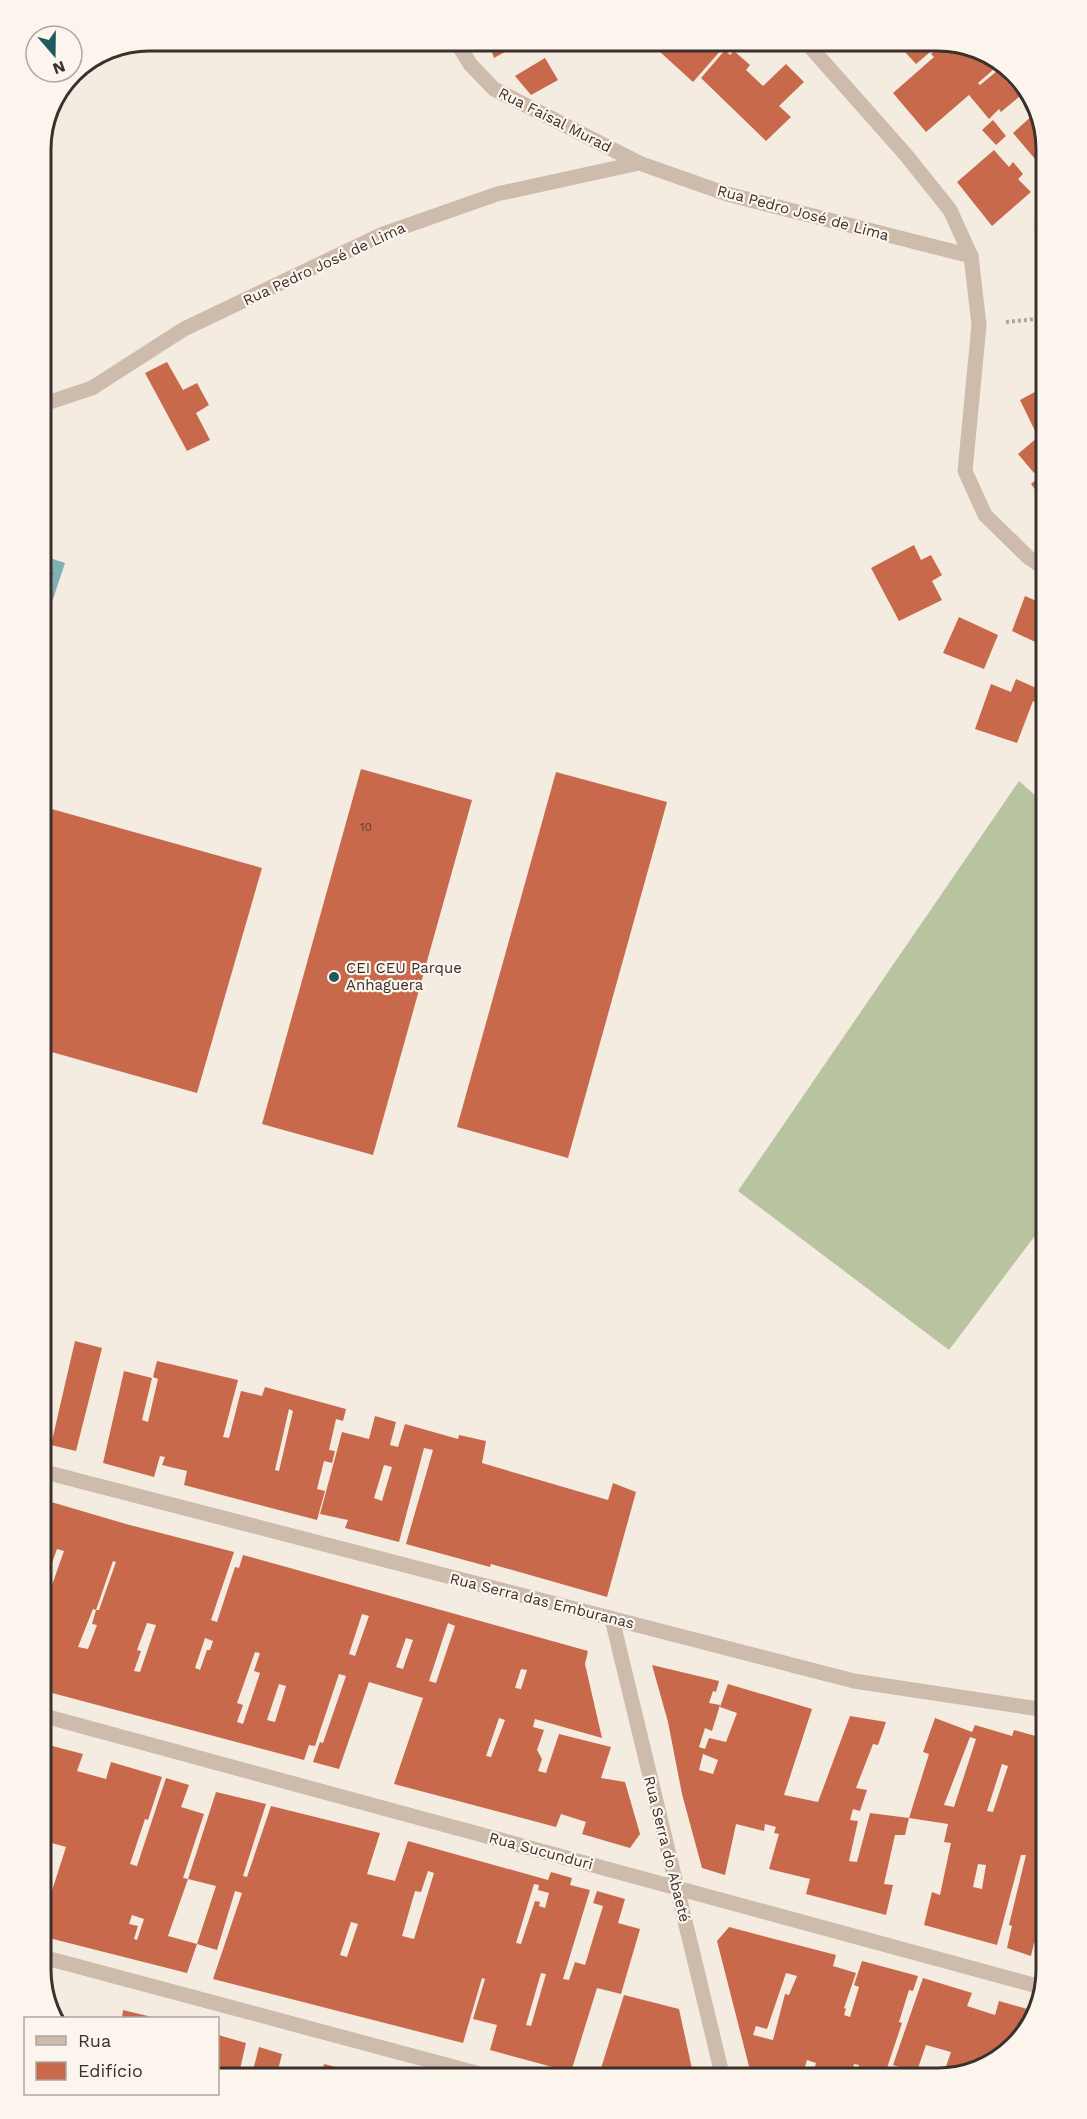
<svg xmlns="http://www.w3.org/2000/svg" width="1087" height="2119" font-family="'Work Sans',sans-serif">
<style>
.garden{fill:#b8c4a0}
.water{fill:url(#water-ripples)}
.building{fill:#c8694b;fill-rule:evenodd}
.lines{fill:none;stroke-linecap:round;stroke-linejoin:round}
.path{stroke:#b9a596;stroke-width:4;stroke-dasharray:3 3;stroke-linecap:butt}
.street{stroke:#cdbbac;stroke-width:15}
.poi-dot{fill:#1f5a5e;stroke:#fbf5ee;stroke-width:2}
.labels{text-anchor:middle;stroke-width:4.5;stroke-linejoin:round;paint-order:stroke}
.number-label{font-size:12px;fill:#5e3e33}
.street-label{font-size:15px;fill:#3b302b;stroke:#fbf5ee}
.poi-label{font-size:15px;fill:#3b302b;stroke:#fbf5ee;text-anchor:start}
.rim{fill:none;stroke:#3b302b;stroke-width:3}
</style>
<defs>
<pattern id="water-ripples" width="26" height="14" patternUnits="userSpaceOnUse" patternTransform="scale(1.5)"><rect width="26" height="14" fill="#7fb0b2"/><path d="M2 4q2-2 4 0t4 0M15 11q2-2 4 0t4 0" fill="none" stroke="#699091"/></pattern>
</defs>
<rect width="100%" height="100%" fill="#f4ebe1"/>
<polygon class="garden" points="1019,781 1046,805 1046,1221 949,1350 738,1191"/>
<polygon class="water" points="41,555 65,563 49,611 41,608"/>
<g class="building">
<polygon points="488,41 524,41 494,58"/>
<polygon points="648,41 712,41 722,49 693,82"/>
<polygon points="895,41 943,41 916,64"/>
<polygon points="946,41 1002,62 978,83 980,85 997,71 1020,96 1001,112 999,109 989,119 969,95 926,132 893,93 934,57 931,54"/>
<polygon points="725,50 730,55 734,51 750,65 746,70 763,86 786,64 804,82 779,106 791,117 766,141 701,78"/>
<polygon points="545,58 558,80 531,95 515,76"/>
<polygon points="1035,113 1041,119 1046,150 1046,172 1013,133"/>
<polygon points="993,120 1006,136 996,145 982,130"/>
<polygon points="994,150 1009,167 1013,162 1023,174 1018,179 1031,192 992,226 957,182"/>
<polygon points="1046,214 1046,238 1034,224"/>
<polygon points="1046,249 1046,270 1036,258"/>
<polygon points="167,362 183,390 197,383 209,405 196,413 210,440 187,451 145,373"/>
<polygon points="1046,386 1046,462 1034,473 1018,454 1038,437 1020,400"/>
<polygon points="1046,471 1046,504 1031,484"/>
<polygon points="914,545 921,560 931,555 942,575 932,581 942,600 899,621 871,568"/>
<polygon points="1025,596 1046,605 1046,647 1012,631"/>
<polygon points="959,617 998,635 984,669 943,653"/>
<polygon points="1016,679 1043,691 1038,703 1033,701 1017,743 975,729 991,684 1011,692"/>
<polygon points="361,769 472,800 373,1155 262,1124"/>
<polygon points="556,772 667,802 568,1158 457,1127"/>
<polygon points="41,806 262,868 197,1093 41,1049"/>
<polygon points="41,1329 48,1331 41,1360"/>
<polygon points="75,1341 102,1348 76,1451 51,1445"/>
<path d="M 157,1361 L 238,1380 L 223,1437 L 229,1438 L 241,1391 L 262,1396 L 265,1387 L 346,1409 L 343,1421 L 336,1419 L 329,1450 L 335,1451 L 332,1463 L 324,1461 L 317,1489 L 325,1491 L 317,1520 L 184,1485 L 187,1471 L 162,1465 L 165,1457 L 160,1456 L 154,1477 L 103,1463 L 124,1371 L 152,1378 L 142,1420 L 148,1422 L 158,1379 L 153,1377 ZM 289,1409 L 293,1411 L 279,1471 L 275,1470 Z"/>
<path d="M 375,1416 L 396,1422 L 390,1445 L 398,1447 L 405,1424 L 458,1439 L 459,1435 L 486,1441 L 482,1463 L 577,1491 L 608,1500 L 613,1483 L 636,1492 L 607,1597 L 491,1564 L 490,1567 L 406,1544 L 433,1450 L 424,1448 L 399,1542 L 345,1528 L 348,1520 L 320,1514 L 342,1432 L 369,1439 ZM 384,1465 L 392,1467 L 382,1501 L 374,1498 Z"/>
<path d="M 41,1499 L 126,1524 L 234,1552 L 211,1620 L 217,1622 L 235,1567 L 239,1568 L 243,1555 L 588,1651 L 585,1664 L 602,1738 L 535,1719 L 533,1727 L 544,1730 L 537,1750 L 542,1759 L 538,1771 L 546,1773 L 559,1734 L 611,1747 L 601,1778 L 625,1782 L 640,1834 L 630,1848 L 582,1834 L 586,1822 L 561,1814 L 556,1827 L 394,1784 L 423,1698 L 369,1682 L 339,1769 L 313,1762 L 320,1742 L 323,1743 L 346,1676 L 339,1674 L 315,1746 L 309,1745 L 304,1760 L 41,1690 ZM 57,1549 L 64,1551 L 52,1585 L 45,1583 ZM 113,1561 L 116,1562 L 99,1610 L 96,1610 L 92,1624 L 97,1625 L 88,1649 L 78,1647 L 93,1609 L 96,1610 ZM 362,1614 L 369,1616 L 355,1656 L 349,1654 ZM 147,1623 L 156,1625 L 140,1672 L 134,1671 L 141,1651 L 137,1650 ZM 448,1623 L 455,1626 L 436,1683 L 429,1681 ZM 205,1638 L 213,1641 L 210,1650 L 207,1650 L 200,1670 L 195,1668 ZM 406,1638 L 413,1640 L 403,1669 L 396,1667 ZM 255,1652 L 260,1653 L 254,1671 L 260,1673 L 243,1724 L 237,1722 L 243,1705 L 237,1703 ZM 521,1669 L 527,1670 L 521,1689 L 515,1688 ZM 279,1684 L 286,1686 L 275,1722 L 267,1720 ZM 499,1718 L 505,1720 L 491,1757 L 486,1756 Z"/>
<path d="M 652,1665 L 719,1681 L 716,1692 L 713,1691 L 709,1703 L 720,1705 L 712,1731 L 705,1728 L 699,1747 L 705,1749 L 709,1738 L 726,1742 L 737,1713 L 720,1707 L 728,1684 L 812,1709 L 784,1795 L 818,1802 L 850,1716 L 886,1722 L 878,1745 L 873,1744 L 856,1788 L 867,1790 L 860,1811 L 853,1809 L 850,1820 L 858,1821 L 849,1861 L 857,1862 L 870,1813 L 909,1818 L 929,1754 L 923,1752 L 935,1718 L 972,1732 L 975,1725 L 1012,1736 L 1014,1730 L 1046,1739 L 1046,1886 L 1041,1910 L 1046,1911 L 1046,1945 L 1034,1943 L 1031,1956 L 1007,1948 L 1012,1926 L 1009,1925 L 1026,1855 L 1021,1855 L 997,1945 L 924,1925 L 932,1892 L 940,1895 L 951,1843 L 944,1842 L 948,1824 L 909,1818 L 905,1835 L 895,1835 L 884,1884 L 893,1885 L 886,1915 L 806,1894 L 810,1879 L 769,1869 L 779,1834 L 774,1833 L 776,1827 L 765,1824 L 764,1831 L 736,1824 L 725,1875 L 702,1868 L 682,1794 L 668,1722 ZM 970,1737 L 976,1739 L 954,1807 L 944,1805 ZM 703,1754 L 718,1760 L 713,1774 L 699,1770 ZM 1002,1764 L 1008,1766 L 993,1812 L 987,1811 ZM 978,1864 L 986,1865 L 982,1889 L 973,1887 Z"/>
<path d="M 41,1743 L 83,1754 L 77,1771 L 106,1779 L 111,1762 L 162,1777 L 148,1820 L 145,1819 L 130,1864 L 137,1866 L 166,1778 L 189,1785 L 181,1807 L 204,1814 L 183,1878 L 188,1879 L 168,1936 L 197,1944 L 216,1886 L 188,1879 L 216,1792 L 266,1804 L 243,1876 L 247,1877 L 271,1806 L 380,1833 L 367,1874 L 395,1881 L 408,1841 L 548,1880 L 551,1872 L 572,1878 L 570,1885 L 590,1890 L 563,1979 L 569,1980 L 575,1962 L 585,1965 L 603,1906 L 593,1903 L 597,1891 L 625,1899 L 618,1923 L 640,1929 L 621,1994 L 597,1988 L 571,2072 L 490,2050 L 497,2025 L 473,2019 L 485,1979 L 482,1978 L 463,2043 L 213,1979 L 242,1893 L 235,1891 L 217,1950 L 197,1944 L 187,1973 L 41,1936 L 41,1925 L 66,1847 L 41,1840 ZM 428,1871 L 434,1873 L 414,1939 L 402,1936 L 415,1891 L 421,1892 ZM 534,1884 L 539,1885 L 538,1890 L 549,1893 L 545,1908 L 539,1906 L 540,1902 L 535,1901 L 521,1944 L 516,1943 ZM 132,1915 L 144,1919 L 137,1940 L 134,1939 L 138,1926 L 129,1924 ZM 351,1922 L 358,1924 L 347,1957 L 340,1955 ZM 541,1973 L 546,1974 L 531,2026 L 526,2025 Z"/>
<path d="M 729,1927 L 836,1955 L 833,1966 L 856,1973 L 844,2008 L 846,2009 L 844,2015 L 850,2017 L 859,1987 L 854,1985 L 862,1961 L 918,1976 L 913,1991 L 909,1990 L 899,2022 L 902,2023 L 887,2068 L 902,2072 L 903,2068 L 893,2065 L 923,1978 L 972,1993 L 967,2006 L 995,2015 L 999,2001 L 1034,2011 L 1028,2030 L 979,2070 L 942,2078 L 951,2052 L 926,2045 L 917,2071 L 942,2078 L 856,2078 L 859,2065 L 854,2064 L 850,2078 L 812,2078 L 816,2063 L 807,2060 L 802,2078 L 752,2078 L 717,1941 ZM 786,1973 L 797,1976 L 789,1995 L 785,1994 L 773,2040 L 753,2035 L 756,2026 L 767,2029 Z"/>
<polygon points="624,1995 679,2009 694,2078 598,2078"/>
<polygon points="123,2010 156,2018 122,2018"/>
<polygon points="218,2035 246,2043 238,2078 218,2078"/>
<polygon points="259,2047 282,2054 276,2078 251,2078"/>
<polygon points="324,2064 378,2078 321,2078"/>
</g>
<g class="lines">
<polyline class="path" points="1006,322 1046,318"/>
<g class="street">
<polyline points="456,41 470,64 494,89 639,163"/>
<polyline points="805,41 906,155 950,210 971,256 979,325 965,471 985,515 1029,558 1046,569"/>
<polyline points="41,405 92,388 184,329 383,234 497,194 639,163 727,194 971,256"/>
<polyline points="41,1471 854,1681 1046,1710"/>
<polyline points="612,1619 723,2078"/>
<polyline points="41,1715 1041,1987"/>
<polyline points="50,1959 495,2078"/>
</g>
</g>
<circle class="poi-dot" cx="334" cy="977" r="6"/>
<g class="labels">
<g class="number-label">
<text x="366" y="831">10</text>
</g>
<g class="street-label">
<text transform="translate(555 120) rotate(27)" y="5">Rua Faisal Murad</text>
<text transform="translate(803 213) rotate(15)" y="5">Rua Pedro José de Lima</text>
<text transform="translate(324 264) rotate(-25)" y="5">Rua Pedro José de Lima</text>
<text transform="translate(542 1601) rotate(14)" y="5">Rua Serra das Emburanas</text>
<text transform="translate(667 1849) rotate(76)" y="5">Rua Serra do Abaeté</text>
<text transform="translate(541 1851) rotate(15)" y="5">Rua Sucunduri</text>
</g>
<g class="poi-label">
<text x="346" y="973">CEI CEU Parque<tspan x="346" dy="17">Anhaguera</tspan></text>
</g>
</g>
<path d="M0 0H1087V2119H0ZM149 51H938A98 98 0 0 1 1036 149V1970A98 98 0 0 1 938 2068H149A98 98 0 0 1 51 1970V149A98 98 0 0 1 149 51Z" fill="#fbf5ee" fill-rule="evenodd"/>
<path class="rim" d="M149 51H938A98 98 0 0 1 1036 149V1970A98 98 0 0 1 938 2068H149A98 98 0 0 1 51 1970V149A98 98 0 0 1 149 51Z"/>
<rect x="24" y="2017" width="195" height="78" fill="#fbf5ee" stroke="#aea6a0" stroke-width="1.5"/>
<rect x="36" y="2036" width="30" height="9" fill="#cdbbac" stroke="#aea6a0" stroke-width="1.5"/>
<text x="78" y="2047" font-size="18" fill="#3b302b">Rua</text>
<rect x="36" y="2062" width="30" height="18" fill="#c8694b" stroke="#aea6a0" stroke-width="1.5"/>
<text x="78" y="2077" font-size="18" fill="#3b302b">Edifício</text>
<g transform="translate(54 54) rotate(160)"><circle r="28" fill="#fbf5ee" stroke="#aea6a0" stroke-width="1.5"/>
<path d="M0-4.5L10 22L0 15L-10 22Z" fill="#1f5a5e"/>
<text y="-9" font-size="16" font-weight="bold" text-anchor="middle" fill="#3b302b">N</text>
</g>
</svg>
